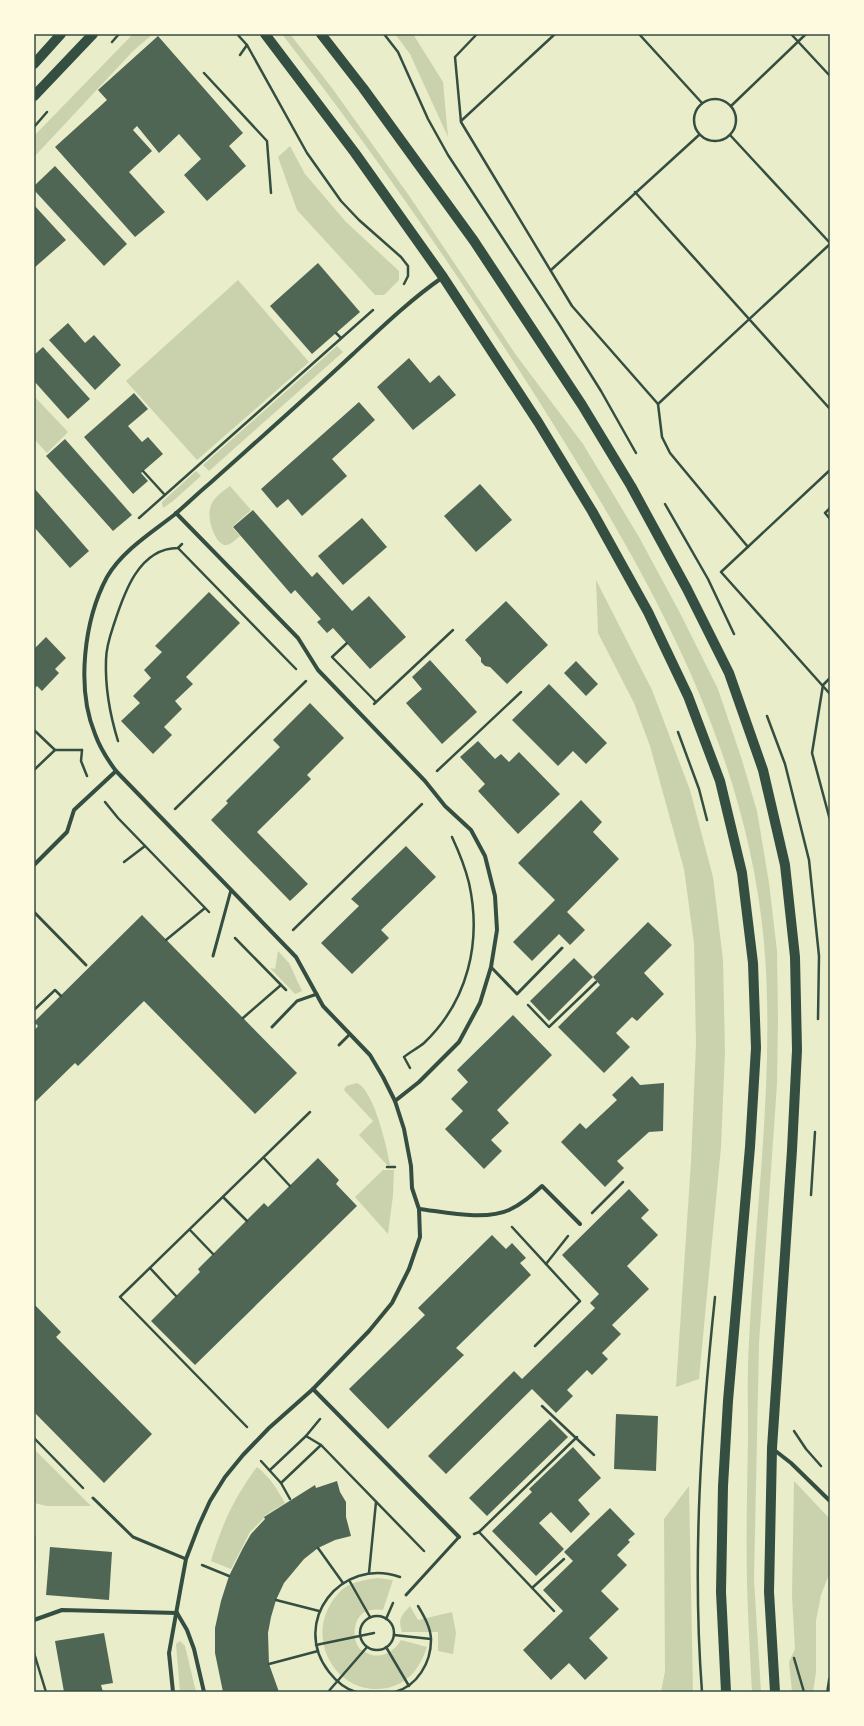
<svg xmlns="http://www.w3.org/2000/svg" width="864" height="1726" font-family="Arial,sans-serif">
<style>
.green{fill:#cad2ad}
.building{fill:#4f6655}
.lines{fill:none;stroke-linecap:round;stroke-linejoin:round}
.path{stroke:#344e41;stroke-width:2.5}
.service{stroke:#344e41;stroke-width:3}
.minor{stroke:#344e41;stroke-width:4}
.primary{stroke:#344e41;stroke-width:10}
.neatline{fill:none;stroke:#344e41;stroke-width:1.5}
</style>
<rect width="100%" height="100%" fill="#e9edc9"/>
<g class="green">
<polygon points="133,34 153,34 133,51 34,157 34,136"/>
<path d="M 282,34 L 290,34 L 332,88 L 410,197 L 516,355 L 583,444 L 639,537 L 680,613 L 718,689 L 742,760 L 757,811 L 769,883 L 777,951 L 778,1019 L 777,1084 L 759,1343 L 754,1580 L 761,1692 L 752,1692 C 750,1656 748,1620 747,1584 C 746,1536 747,1488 748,1440 C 748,1407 747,1374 749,1341 C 755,1213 774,1083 765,955 C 750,747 644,567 535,395 C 456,271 372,150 282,34 Z"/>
<polygon points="395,34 413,34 443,82 448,137 410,54"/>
<polygon points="290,146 305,174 346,222 399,271 399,280 384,295 375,295 297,210 278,157"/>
<polygon points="238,280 309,362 197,460 126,381"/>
<polygon points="337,346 343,352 209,471 203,465"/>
<polygon points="34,396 68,432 47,453 34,439"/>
<polygon points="196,471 201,476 173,501 163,508 162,502"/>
<path d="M 230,486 L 251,510 L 232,527 L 240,536 C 236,539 232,544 227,545 C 215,546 207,518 210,509 C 212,498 222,492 230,486 Z"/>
<polygon points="596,580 652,690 690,790 713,877 723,960 725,1051 721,1147 699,1379 676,1387 691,1162 696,1044 694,943 684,869 650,746 634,703 598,633"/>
<polygon points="278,951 289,963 302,991 295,994 270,968 275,969"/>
<path d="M 357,1083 C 374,1090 387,1148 390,1165 L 387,1165 L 359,1135 L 373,1121 L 344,1090 L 346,1086 Z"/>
<polygon points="383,1170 394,1170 393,1195 388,1234 355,1197"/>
<polygon points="34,1449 91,1506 47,1506 34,1503"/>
<path d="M 257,1467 C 270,1477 277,1489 285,1503 L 264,1516 L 264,1518 L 250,1532 L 231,1569 L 211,1561 C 222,1524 234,1498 257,1467 Z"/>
<polygon points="794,1481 830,1519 830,1572 821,1595 816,1621 816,1672 813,1692 792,1692 789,1662 795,1649 792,1596"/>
<polygon points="689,1486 693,1692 661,1692 665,1671 664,1519"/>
<path d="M 378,1578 L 393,1580 L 383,1610 C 377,1609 371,1609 365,1612 C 353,1618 352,1638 359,1648 C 361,1650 365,1652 367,1653 C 380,1660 394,1652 401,1640 L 427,1647 C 420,1667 410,1683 387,1688 C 340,1697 307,1645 330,1605 C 334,1598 341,1589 349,1585 C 358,1581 367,1579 378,1578 Z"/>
<path d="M 410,1606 L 418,1620 L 452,1612 L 456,1633 L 453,1654 L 438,1651 L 438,1632 L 402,1632 C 398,1618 401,1616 410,1606 Z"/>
<polygon points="180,1641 185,1646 196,1692 180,1692 176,1644"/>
</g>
<g class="building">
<polygon points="158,36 243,133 229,146 246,166 207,201 184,175 201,159 179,134 159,153 137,126 133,130 152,151 129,172 165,212 135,237 55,147 107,100 98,90"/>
<polygon points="55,166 127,244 104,266 34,190 34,186"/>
<polygon points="34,205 66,240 34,268"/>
<polygon points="318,263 360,312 312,354 270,306"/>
<polygon points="68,323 85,343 94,335 121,365 95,390 49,340"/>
<polygon points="43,347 90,399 68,419 34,381 34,355"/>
<polygon points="409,358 430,383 439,375 456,395 413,430 377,387"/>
<polygon points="134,393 148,409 128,426 142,442 148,437 163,454 141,473 148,481 133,494 84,437"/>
<polygon points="359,402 375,420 332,459 347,476 302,516 288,499 277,508 261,489"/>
<polygon points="65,439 132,515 113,531 46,456"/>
<polygon points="480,484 512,520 476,552 444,516"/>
<polygon points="34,488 89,551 70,568 34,527"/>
<polygon points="253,510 312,577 317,572 352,611 369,596 406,637 370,669 333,628 327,633 317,622 321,619 295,590 291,594 233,527"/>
<polygon points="362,518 387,547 343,585 318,556"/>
<polygon points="209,592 240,623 186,677 193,684 175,701 182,709 164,727 172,735 153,754 121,721 140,703 133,696 151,678 144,670 162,652 155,646"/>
<polygon points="506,601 548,645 507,684 490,667 485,666 481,662 481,658 465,640"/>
<polygon points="46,637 66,658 55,669 59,673 42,691 37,686 34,689 34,649"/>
<polygon points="430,660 477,712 442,744 406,703 422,689 412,677"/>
<polygon points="576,661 598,684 586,696 564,673"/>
<polygon points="549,684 607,743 586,764 573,751 558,766 512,720"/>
<polygon points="310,703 344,738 307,775 311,779 257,832 308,884 290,901 211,820 228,803 226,801 280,747 273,740"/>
<polygon points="478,741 495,759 501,754 509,762 519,752 560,794 518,834 478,791 485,784 460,757"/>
<polygon points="581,800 602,822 593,832 619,859 567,912 585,930 570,945 559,934 532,961 513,942 555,900 518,863"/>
<polygon points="406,846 436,877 381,930 389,938 352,974 321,943 359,906 351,899"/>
<polygon points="142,915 297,1073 255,1114 144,1001 78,1066 75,1063 34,1103 34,1031 38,1026 34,1022"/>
<polygon points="648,922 672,945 644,973 664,994 637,1021 632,1017 616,1033 630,1047 604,1073 558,1027 600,985 593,977"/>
<polygon points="574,958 593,977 549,1021 530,1001"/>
<polygon points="513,1015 552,1055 497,1110 509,1123 491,1140 502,1151 484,1169 445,1129 463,1111 451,1099 468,1082 457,1070"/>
<polygon points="632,1076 640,1085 664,1083 663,1131 649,1132 617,1161 624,1168 605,1187 561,1142 580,1123 586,1129 617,1100 612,1095"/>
<polygon points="318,1158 339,1180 336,1184 357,1206 195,1365 151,1321 200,1272 198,1269 264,1203 268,1207"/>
<polygon points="629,1189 649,1210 641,1218 658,1235 627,1266 649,1289 612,1325 621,1334 602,1353 608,1359 592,1375 587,1370 567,1390 573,1396 556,1413 532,1389 446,1474 428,1456 514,1371 522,1379 595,1308 590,1303 599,1294 562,1255"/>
<polygon points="492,1235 506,1249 512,1243 526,1258 520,1263 531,1275 456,1348 464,1355 388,1429 349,1389 425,1315 418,1308"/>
<polygon points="34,1304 61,1332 56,1337 152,1434 104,1483 34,1412"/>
<polygon points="616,1414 658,1416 656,1471 614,1469"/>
<polygon points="550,1419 568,1437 487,1516 469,1498"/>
<polygon points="573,1447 601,1478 578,1500 590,1514 571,1533 551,1512 539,1523 564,1549 536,1576 492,1531 532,1492 529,1489"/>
<polygon points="337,1481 340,1492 346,1502 346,1517 351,1536 335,1540 318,1548 304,1559 284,1583 276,1600 271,1617 268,1633 269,1664 279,1692 223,1692 215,1653 215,1628 221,1601 229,1576 243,1548 251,1534 265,1519 264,1517 315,1485 316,1488"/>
<polygon points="610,1508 635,1534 628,1540 630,1542 617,1555 627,1565 601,1591 619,1609 589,1638 608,1658 585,1680 569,1663 551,1680 523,1650 563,1611 543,1590 573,1561 564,1552"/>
<polygon points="50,1547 112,1552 109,1600 46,1595"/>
<polygon points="104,1633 113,1683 101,1685 103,1692 64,1692 55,1641"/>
</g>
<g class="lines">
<g class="path">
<polyline points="237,34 247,45 307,153 341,201 359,220 401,257 408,266 408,276 404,284"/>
<polyline points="384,34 398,52 428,119 448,155 559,324 601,391 636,453"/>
<polyline points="477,34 455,57 461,122 572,306 658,404"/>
<polyline points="639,34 702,103"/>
<polyline points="791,34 830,76"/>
<polyline points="112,42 119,34"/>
<polyline points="240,55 247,45"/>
<polyline points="204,73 267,141 271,193"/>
<circle cx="715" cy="120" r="21"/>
<polyline points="731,106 806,34"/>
<polyline points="461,121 555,34"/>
<polyline points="34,127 47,112"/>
<polyline points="730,135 830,243"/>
<polyline points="635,192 830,409"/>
<polyline points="551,270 699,135"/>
<polyline points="336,333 341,338"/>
<polyline points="830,470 721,572 830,694"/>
<polyline points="143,471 164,494"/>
<polyline points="665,504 708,579 734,634"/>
<polyline points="830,508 825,513 830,519"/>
<polyline points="139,518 373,310"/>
<polyline points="748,547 670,453 662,437 658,404 830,244"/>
<polyline points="178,548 296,669"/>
<polyline points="347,643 332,657 376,702"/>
<polyline points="830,678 823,685 812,753 830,820"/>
<polyline points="374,704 453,630"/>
<polyline points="767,716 785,764 809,860 819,956 818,1019"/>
<polyline points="34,730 55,750"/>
<polyline points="678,732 699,789 707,820"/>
<path d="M 118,741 C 110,715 105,688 106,660 C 106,647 110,636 114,624 C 124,593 139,548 178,548 L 182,544"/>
<polyline points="82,750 81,761 87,776"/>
<polyline points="34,770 55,750 82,750"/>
<polyline points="437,771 521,692"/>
<polyline points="105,802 118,818 209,912"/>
<polyline points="175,809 306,681"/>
<polyline points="124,862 145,846"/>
<polyline points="293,930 422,804"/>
<polyline points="235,938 286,990"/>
<polyline points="166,940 205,908"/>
<polyline points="528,1005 549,1027 596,982"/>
<polyline points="34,1010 55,990 61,996"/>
<polyline points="243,1018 281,985"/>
<path d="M 410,1068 L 404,1057 C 410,1052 418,1048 424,1043 C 468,1001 482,942 469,883 C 465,867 459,852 452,837"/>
<polyline points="264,1158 290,1186"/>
<polyline points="387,1167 395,1167"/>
<polyline points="811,1195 815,1132"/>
<polyline points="223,1197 247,1221"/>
<polyline points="592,1213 623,1182"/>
<polyline points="512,1227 580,1301 535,1346"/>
<polyline points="190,1230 213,1254"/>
<polyline points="546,1264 568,1236"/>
<polyline points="150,1268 176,1296"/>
<polyline points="542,1406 594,1455"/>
<polyline points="320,1419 306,1436 321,1445 424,1551"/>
<polyline points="247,1427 120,1297 310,1112"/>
<polyline points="794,1431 806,1449 821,1466"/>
<polyline points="34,1438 83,1488"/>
<polyline points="261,1461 281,1483 321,1445"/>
<polyline points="270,1470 306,1436"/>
<polyline points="281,1483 290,1499"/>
<polyline points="479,1532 577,1437"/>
<polyline points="474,1534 479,1532 554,1611"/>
<polyline points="34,1536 34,1561"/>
<polyline points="318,1548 343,1583"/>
<polyline points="202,1565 229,1576"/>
<polyline points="369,1573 376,1502"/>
<polyline points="349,1580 370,1617"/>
<polyline points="532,1588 564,1559"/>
<polyline points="276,1600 319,1611"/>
<circle cx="377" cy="1633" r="17"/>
<polyline points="386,1619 393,1603"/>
<polyline points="394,1635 431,1639"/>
<polyline points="316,1645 374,1633"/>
<polyline points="386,1647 409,1686"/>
<polyline points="34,1653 46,1692"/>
<polyline points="794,1658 804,1692"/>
<polyline points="269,1664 318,1651"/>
<polyline points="328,1692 367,1647"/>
<path d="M 356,1692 C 345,1689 336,1681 329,1672 C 290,1622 341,1556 400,1577"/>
<path d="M 395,1692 C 417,1686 431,1663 431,1640 C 431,1628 424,1616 418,1606"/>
<path d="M 702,1692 C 692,1560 701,1429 715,1297"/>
</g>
<g class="service">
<polyline points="34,912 86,965"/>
<polyline points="213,956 231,890"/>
<polyline points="491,967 517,994 562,948"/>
<polyline points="272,1027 297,1001 317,994"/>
<polyline points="339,1045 350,1034"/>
<polyline points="93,1498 133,1537 186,1559"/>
<polyline points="406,1595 459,1537"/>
</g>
<g class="minor">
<polyline points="176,513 298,638 318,670 425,781 445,806 471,830 485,856 495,896 497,930 491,967 480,1003 459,1042 419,1082 395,1101"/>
<polyline points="34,865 67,832 74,810 116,771"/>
<path d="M 419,1209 C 445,1212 485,1221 509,1210 C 522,1204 532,1195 542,1186 L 580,1224"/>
<polyline points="313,1389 459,1537"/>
<polyline points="773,1449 791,1463 830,1501"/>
<polyline points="177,1613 187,1630 194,1649 204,1692"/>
<polyline points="34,1620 62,1610 177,1613"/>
<path d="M 173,1692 L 169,1653 L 181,1586 L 186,1559 L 199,1525 L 210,1501 L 225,1477 L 243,1455 L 269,1428 L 313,1389 L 369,1331 L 392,1303 L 409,1269 L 420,1237 L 419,1209 L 412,1188 L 411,1166 L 404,1129 L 395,1101 L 383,1077 L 370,1055 L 323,1006 L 296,957 L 116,771 C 107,759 100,748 95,734 C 76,688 84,620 107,577 C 122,551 151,533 174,515 C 186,505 197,494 209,484 C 257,441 306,398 353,354 C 382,327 410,300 443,277"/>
<polyline points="828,1692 830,1679"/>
</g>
<g class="primary">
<polyline points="265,34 355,153 443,277 538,422 592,511 648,612 688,696 720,781 742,873 753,963 756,1048 750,1147 728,1401 723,1486 721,1592 726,1692"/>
<polyline points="321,34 363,88 474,241 582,405 631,486 687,589 729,673 763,770 785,865 795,957 797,1050 792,1150 772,1448 769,1592 775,1692"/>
<polyline points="34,64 61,34"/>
<polyline points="34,96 93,34"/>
</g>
</g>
<rect width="864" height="1726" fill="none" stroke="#fefae0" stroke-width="70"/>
<rect x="35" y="35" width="794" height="1656" class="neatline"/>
</svg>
